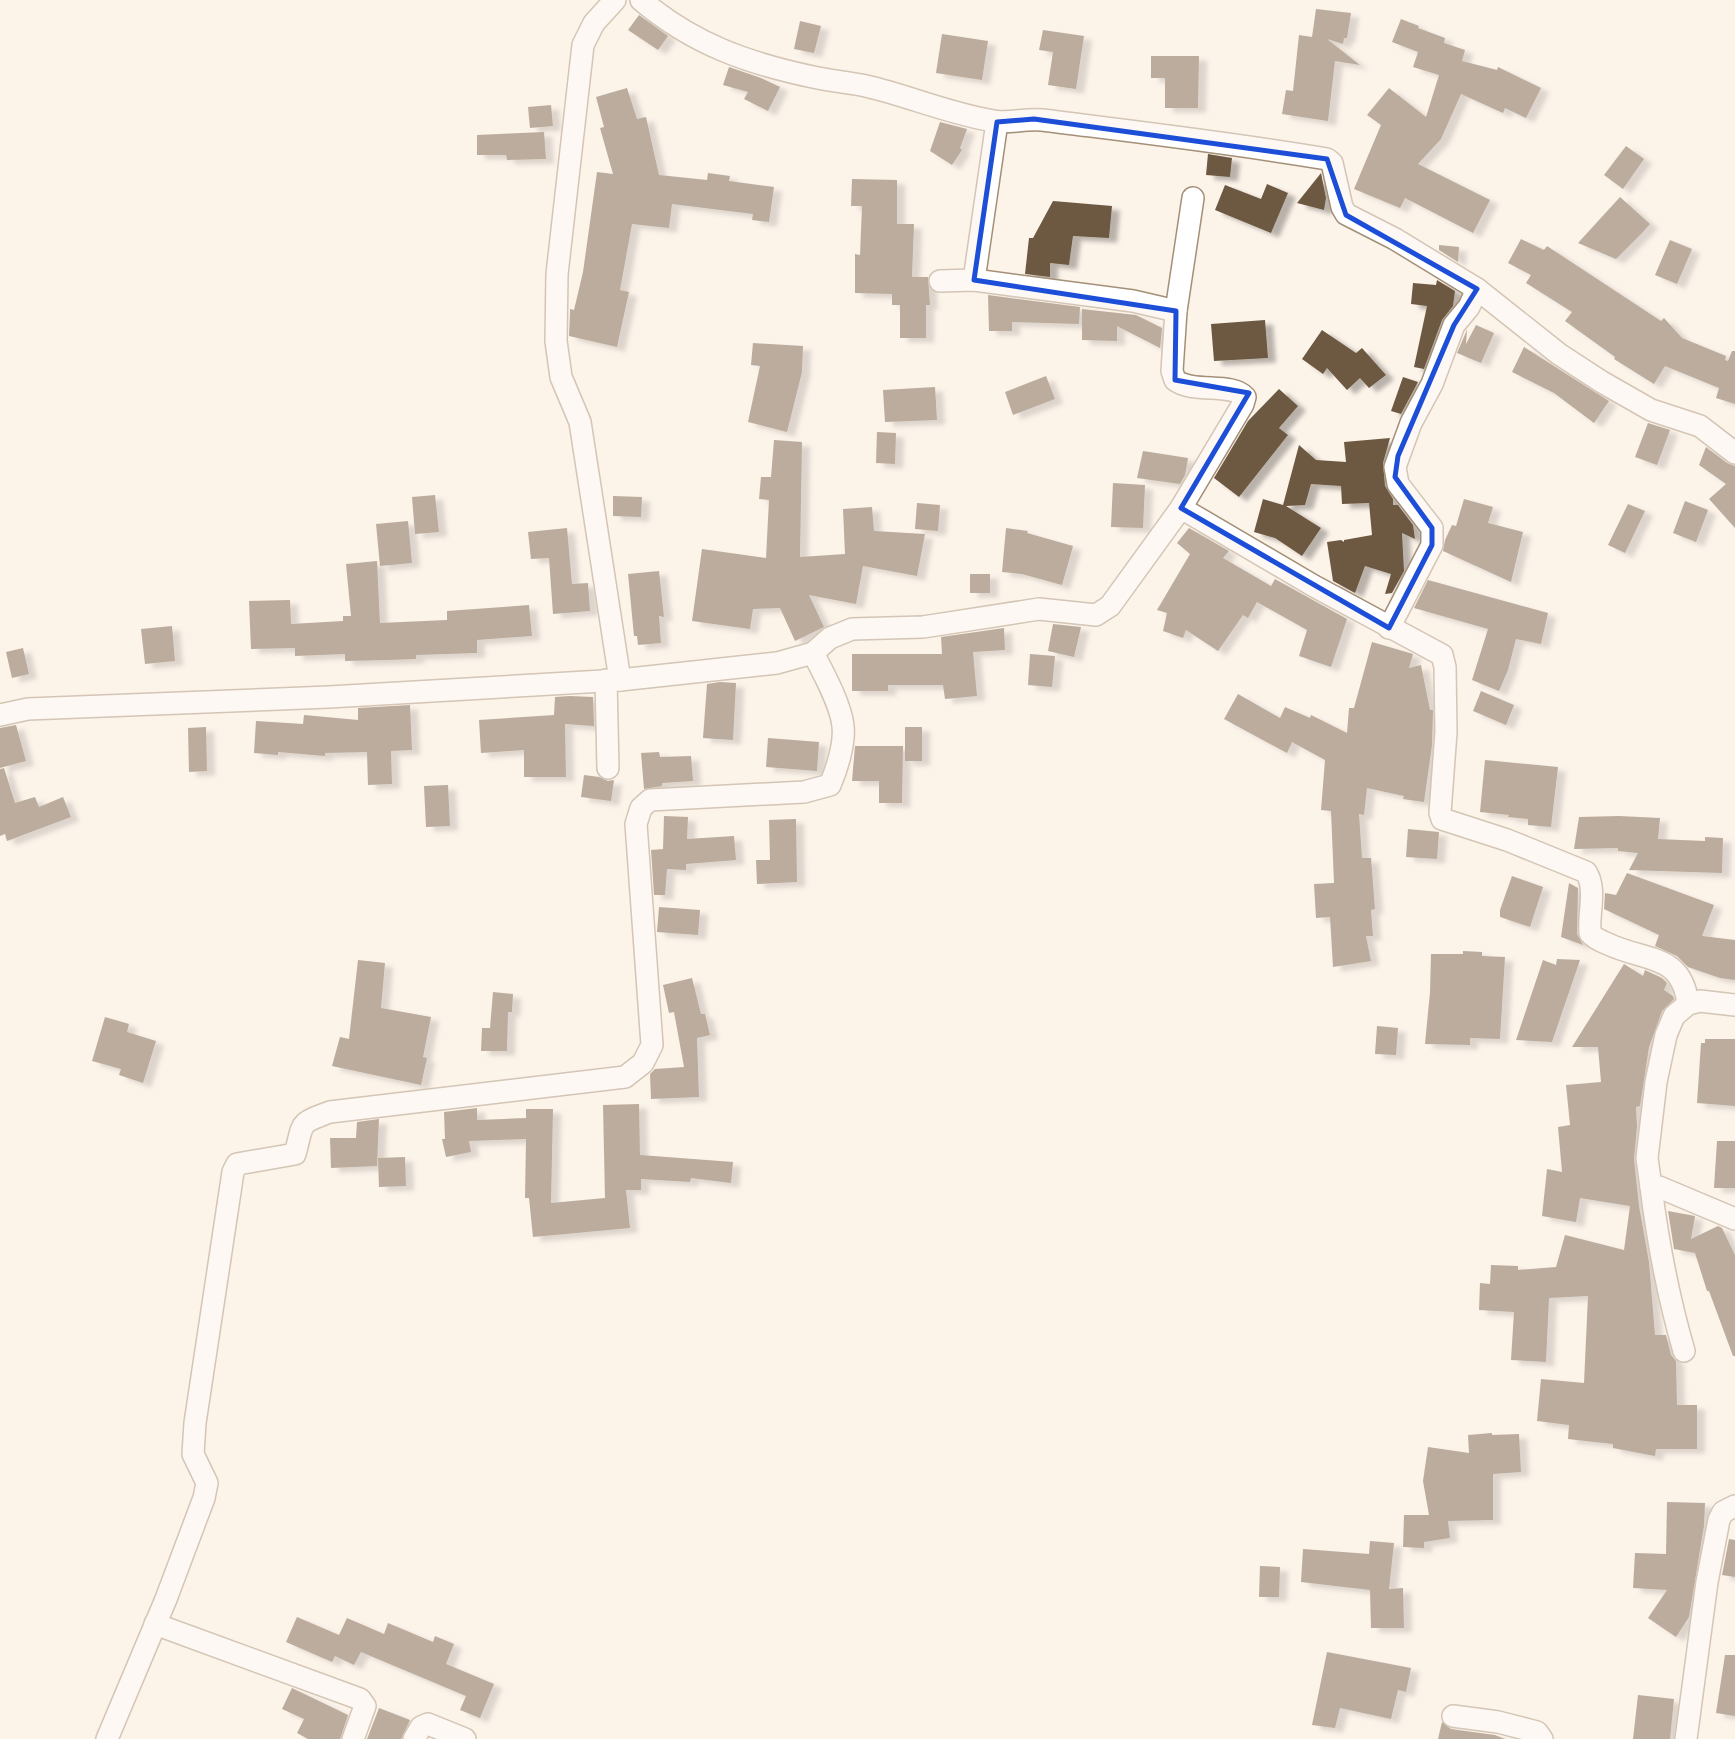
<svg xmlns="http://www.w3.org/2000/svg" width="1735" height="1739" font-family="Ubuntu,sans-serif">
<style>
.building{fill:#6d5943;filter:url(#shadow)}
.lines{fill:none;stroke-linecap:round;stroke-linejoin:round}
.street-casing{stroke:#a48f77;stroke-width:24}
.street{stroke:#fff;stroke-width:21}
.marked{fill:none;stroke:#1d4ed8;stroke-width:5;stroke-linejoin:round}
</style>
<defs>
<filter id="shadow"><feDropShadow dx="8" dy="4.5" stdDeviation="2" flood-color="#0004"/></filter>
</defs>
<rect width="100%" height="100%" fill="#fcf3e9"/>
<g class="building">
<polygon points="1316,9 1351,13 1347,38 1344,38 1343,44 1327,39 1360,65 1335,61 1328,121 1282,114 1286,90 1293,91 1299,35 1312,37"/>
<polygon points="639,15 668,36 658,50 628,30"/>
<polygon points="1401,19 1419,26 1418,28 1445,38 1444,43 1465,50 1462,61 1497,70 1498,67 1541,88 1526,118 1505,108 1503,113 1461,94 1441,139 1418,164 1490,200 1473,233 1405,198 1400,208 1354,189 1381,125 1367,115 1389,88 1426,117 1439,75 1413,67 1418,52 1392,42"/>
<polygon points="800,21 821,26 814,53 794,49"/>
<polygon points="1043,30 1084,36 1076,89 1048,85 1053,52 1039,50"/>
<polygon points="942,34 988,41 982,80 936,73"/>
<polygon points="1151,56 1199,56 1198,108 1165,108 1165,78 1151,78"/>
<polygon points="729,67 761,78 780,87 768,111 744,99 748,92 723,85"/>
<polygon points="627,88 637,119 646,117 659,175 707,180 708,173 730,176 729,181 774,187 769,222 752,220 753,214 672,204 669,228 632,224 620,290 629,292 617,347 569,336 570,313 570,309 574,310 583,272 597,172 613,174 600,128 604,127 596,97"/>
<polygon points="551,105 553,126 530,128 528,107"/>
<polygon points="940,122 967,129 960,148 962,150 952,165 930,151"/>
<polygon points="544,132 546,159 507,160 506,155 477,155 477,135"/>
<polygon points="1626,146 1644,159 1623,189 1604,175"/>
<polygon points="1208,154 1232,158 1230,177 1206,175"/>
<polygon points="1321,173 1326,198 1324,210 1297,203"/>
<polygon points="852,179 897,180 897,224 914,224 912,277 928,277 930,305 926,305 926,338 900,338 900,305 892,305 892,294 855,293 855,254 860,255 862,206 851,206"/>
<polygon points="1267,184 1288,193 1271,233 1215,210 1225,185 1261,199"/>
<polygon points="1620,197 1650,224 1642,233 1616,259 1578,243"/>
<polygon points="1053,201 1112,206 1109,238 1073,236 1069,265 1050,263 1050,277 1025,274 1029,238 1033,238"/>
<polygon points="1521,239 1544,250 1547,246 1661,321 1664,318 1682,338 1726,356 1725,360 1728,361 1732,351 1735,351 1735,404 1716,398 1719,388 1665,366 1654,384 1614,359 1615,357 1565,321 1572,312 1526,283 1531,275 1508,263"/>
<polygon points="1670,240 1692,249 1677,284 1655,275"/>
<polygon points="1439,245 1459,247 1458,262 1439,250"/>
<polygon points="1437,280 1455,291 1453,306 1442,320 1424,369 1414,367 1427,306 1411,304 1413,283 1436,285"/>
<polygon points="988,295 1080,307 1079,324 1012,322 1012,331 989,331"/>
<polygon points="1082,309 1136,315 1162,328 1160,348 1117,326 1117,341 1082,340"/>
<polygon points="1265,320 1268,358 1214,361 1211,324"/>
<polygon points="1476,325 1494,333 1481,363 1457,353 1466,332 1467,329 1466,344"/>
<polygon points="1322,330 1356,353 1362,348 1386,375 1369,388 1360,378 1347,390 1327,368 1323,374 1302,359"/>
<polygon points="753,343 803,346 802,372 787,432 748,422 760,366 751,365"/>
<polygon points="1524,347 1609,401 1594,423 1554,393 1512,372"/>
<polygon points="1046,376 1055,399 1013,415 1005,392"/>
<polygon points="1403,377 1418,382 1401,414 1391,411"/>
<polygon points="935,387 937,420 885,422 883,390"/>
<polygon points="1279,389 1298,406 1279,428 1288,435 1239,497 1214,478 1248,421"/>
<polygon points="1648,423 1670,430 1657,465 1635,457"/>
<polygon points="877,432 896,433 895,464 876,463"/>
<polygon points="1390,438 1383,463 1385,486 1393,499 1393,505 1398,505 1413,525 1415,539 1402,533 1404,571 1392,593 1385,594 1391,574 1365,566 1355,593 1333,581 1327,542 1341,540 1344,542 1344,540 1372,535 1369,503 1342,504 1341,486 1311,484 1305,505 1286,506 1321,528 1302,556 1275,538 1254,532 1263,499 1283,505 1299,445 1316,460 1346,462 1344,442"/>
<polygon points="774,440 802,442 800,557 845,554 843,509 872,507 874,531 925,534 917,576 863,566 856,604 809,595 824,627 795,641 780,608 753,609 750,629 692,621 702,549 766,558 769,500 759,499 761,477 771,477"/>
<polygon points="1706,447 1727,463 1735,466 1735,528 1709,499 1726,484 1699,465"/>
<polygon points="1143,451 1188,458 1185,475 1180,484 1137,478"/>
<polygon points="1113,483 1145,485 1143,528 1111,527"/>
<polygon points="435,495 439,532 415,534 412,497"/>
<polygon points="613,496 642,497 641,517 613,516"/>
<polygon points="1464,499 1493,507 1488,523 1523,532 1511,582 1443,551 1445,540 1452,525 1456,526"/>
<polygon points="1685,501 1708,510 1696,542 1673,533"/>
<polygon points="917,503 940,505 938,531 915,529"/>
<polygon points="1628,504 1645,511 1625,553 1608,545"/>
<polygon points="408,521 412,563 380,566 376,524"/>
<polygon points="567,528 572,584 588,583 590,611 553,614 549,558 531,559 528,532"/>
<polygon points="1006,528 1028,531 1027,533 1073,546 1062,585 1022,574 1002,572"/>
<polygon points="1189,528 1229,551 1223,558 1271,586 1275,579 1347,619 1331,667 1299,656 1307,630 1257,602 1248,618 1243,615 1218,651 1186,630 1183,638 1163,631 1167,613 1157,610 1190,554 1177,543"/>
<polygon points="377,561 380,623 447,620 447,611 529,605 532,636 477,640 477,653 416,655 416,659 387,660 345,661 345,654 295,656 295,648 251,649 249,601 290,600 291,624 343,621 343,616 351,616 346,564"/>
<polygon points="659,571 664,617 659,616 661,643 638,645 637,636 634,636 628,574"/>
<rect x="970" y="574" width="20" height="19"/>
<polygon points="1428,580 1548,613 1541,644 1516,639 1508,670 1499,691 1472,680 1488,629 1414,608"/>
<polygon points="1053,624 1081,627 1074,657 1048,651"/>
<polygon points="172,626 175,661 145,664 141,629"/>
<polygon points="1004,628 1005,650 973,652 977,696 945,699 943,685 888,685 888,691 852,691 852,654 942,654 941,637"/>
<polygon points="1372,642 1413,654 1409,668 1421,665 1430,710 1433,710 1432,745 1424,802 1403,799 1404,796 1367,788 1364,815 1359,814 1362,858 1371,858 1375,909 1371,910 1373,936 1366,936 1371,961 1333,967 1330,917 1316,918 1314,884 1334,883 1331,811 1321,810 1325,760 1292,742 1287,753 1224,719 1238,694 1280,718 1285,707 1310,718 1311,715 1347,733 1349,708 1354,708"/>
<polygon points="23,648 29,674 12,678 6,652"/>
<polygon points="1030,654 1055,656 1052,687 1028,685"/>
<polygon points="720,682 736,683 733,740 703,738 707,684"/>
<polygon points="1481,691 1514,705 1506,725 1473,711"/>
<polygon points="570,696 593,697 594,726 565,724 566,777 524,777 524,750 481,753 479,720 554,715 555,697"/>
<polygon points="410,705 412,750 391,751 392,784 368,785 367,752 325,753 325,756 278,752 278,755 254,753 256,721 303,724 304,715 358,720 358,708"/>
<polygon points="16,725 26,761 0,768 0,728"/>
<polygon points="206,727 207,771 189,772 188,728"/>
<rect x="905" y="727" width="17" height="34"/>
<polygon points="768,738 819,742 817,771 766,767"/>
<polygon points="855,746 903,746 902,803 879,803 879,781 852,781"/>
<polygon points="659,752 660,757 691,756 693,781 662,783 662,786 644,789 641,753"/>
<polygon points="1485,760 1558,767 1551,827 1528,825 1528,819 1508,817 1509,815 1480,812"/>
<polygon points="4,768 15,803 35,797 39,807 63,797 71,817 7,841 5,834 0,836 0,769"/>
<polygon points="584,775 599,777 608,781 614,780 611,801 581,797"/>
<polygon points="448,785 450,826 426,827 424,786"/>
<polygon points="664,816 688,817 687,839 734,836 736,860 686,864 686,870 667,869 665,895 654,895 651,850 663,849"/>
<polygon points="1619,816 1660,818 1658,839 1705,841 1705,837 1723,838 1722,873 1629,870 1638,853 1618,851 1618,848 1574,849 1579,817"/>
<polygon points="796,819 797,882 757,884 756,860 770,860 769,820"/>
<polygon points="1408,829 1439,832 1437,859 1406,857"/>
<polygon points="1627,873 1714,905 1702,936 1735,940 1735,980 1720,978 1688,967 1677,956 1655,946 1659,935 1604,909 1605,893 1616,895"/>
<polygon points="1512,876 1543,887 1530,927 1500,917 1500,910"/>
<polygon points="1569,883 1578,888 1577,934 1583,945 1561,937"/>
<polygon points="659,907 700,910 698,935 657,932"/>
<polygon points="1463,951 1482,952 1482,956 1505,957 1500,1039 1470,1038 1470,1045 1425,1044 1430,992 1431,954 1463,954"/>
<polygon points="1557,959 1580,960 1552,1042 1516,1040 1543,960 1556,965"/>
<polygon points="358,960 385,963 381,1008 431,1017 423,1057 427,1058 421,1085 332,1066 340,1037 349,1039"/>
<polygon points="1624,964 1643,976 1645,970 1662,978 1667,983 1664,990 1673,996 1674,999 1662,1011 1649,1047 1640,1106 1636,1107 1637,1127 1634,1159 1639,1206 1649,1262 1655,1335 1666,1335 1671,1355 1676,1361 1677,1405 1697,1405 1697,1449 1656,1449 1655,1456 1613,1448 1613,1444 1568,1439 1569,1425 1537,1421 1541,1379 1584,1383 1588,1296 1549,1298 1546,1362 1511,1360 1514,1312 1479,1310 1480,1283 1490,1284 1491,1265 1518,1266 1518,1270 1556,1267 1565,1235 1624,1250 1630,1206 1580,1198 1576,1222 1542,1216 1547,1169 1562,1172 1558,1127 1570,1125 1566,1085 1601,1082 1598,1047 1572,1047"/>
<polygon points="692,978 701,1014 705,1014 710,1035 697,1038 699,1097 651,1099 650,1074 655,1069 684,1067 674,1012 669,1013 663,985"/>
<polygon points="493,992 513,994 512,1012 508,1012 507,1051 481,1051 482,1028 490,1028"/>
<polygon points="105,1017 129,1024 127,1032 156,1041 143,1083 119,1075 121,1069 92,1061"/>
<polygon points="1377,1026 1398,1028 1396,1055 1375,1054"/>
<polygon points="1705,1039 1735,1039 1735,1106 1697,1103 1701,1043 1705,1043"/>
<polygon points="639,1104 640,1155 733,1162 731,1183 691,1178 690,1182 641,1179 641,1190 626,1190 630,1228 533,1237 529,1198 525,1198 526,1139 469,1141 471,1152 446,1157 442,1139 445,1139 444,1112 477,1108 477,1120 526,1118 526,1109 553,1109 551,1203 605,1198 603,1105"/>
<polygon points="379,1119 377,1166 331,1168 330,1138 356,1138 357,1122"/>
<polygon points="1717,1141 1735,1141 1735,1188 1714,1188"/>
<polygon points="405,1157 406,1186 379,1187 378,1158"/>
<polygon points="1668,1211 1695,1216 1691,1239 1718,1226 1722,1228 1735,1255 1735,1356 1733,1356 1709,1291 1707,1291 1695,1253 1674,1249"/>
<polygon points="1492,1433 1492,1435 1519,1434 1521,1472 1493,1474 1493,1520 1448,1521 1450,1538 1424,1542 1424,1548 1403,1547 1404,1515 1429,1515 1423,1481 1428,1447 1469,1453 1468,1435"/>
<polygon points="1667,1502 1705,1503 1704,1526 1689,1617 1676,1637 1648,1618 1667,1590 1633,1588 1635,1553 1666,1554"/>
<polygon points="1729,1539 1735,1540 1735,1577 1722,1575"/>
<polygon points="1370,1541 1394,1543 1389,1589 1403,1588 1404,1628 1371,1628 1370,1590 1301,1582 1303,1549 1369,1554"/>
<polygon points="1260,1566 1280,1567 1279,1597 1259,1597"/>
<polygon points="297,1617 339,1635 347,1618 384,1634 388,1623 433,1642 435,1636 454,1644 446,1664 494,1684 480,1718 460,1710 466,1696 361,1652 354,1665 335,1656 332,1662 286,1642"/>
<polygon points="1327,1652 1411,1668 1406,1692 1398,1690 1391,1719 1340,1708 1335,1728 1312,1725"/>
<polygon points="1725,1655 1735,1655 1735,1716 1716,1713"/>
<polygon points="292,1688 348,1715 340,1739 308,1739 297,1733 304,1719 282,1709"/>
<polygon points="1638,1695 1674,1699 1670,1739 1633,1739"/>
<polygon points="379,1708 410,1720 401,1739 367,1739"/>
<polygon points="1442,1722 1451,1729 1495,1735 1505,1739 1438,1739"/>
</g>
<g class="lines">
<defs>
<g id="street">
<polyline points="615,0 594,23 583,45 557,274 556,341 561,377 580,422 620,680"/>
<path d="M 641,0 C 693,44 747,63 813,77 C 830,81 848,82 866,86 C 909,96 950,114 994,121 C 1009,124 1026,118 1042,120 C 1137,132 1232,143 1327,159 L 1332,163 L 1342,207 L 1346,214 L 1395,239 L 1477,289"/>
<polyline points="974,280 997,122"/>
<polyline points="1176,311 1193,198"/>
<path d="M 1181,508 L 1314,586 L 1442,655 L 1445,667 L 1446,732 L 1440,813 L 1442,819 L 1507,840 L 1586,872 C 1597,889 1588,913 1590,933 C 1595,939 1601,941 1608,944 C 1646,962 1682,953 1688,1004"/>
<polyline points="1389,628 1432,545 1432,528 1398,484 1395,467 1411,423 1432,384 1454,325 1469,307 1477,289 1559,354 1602,382 1651,410 1700,426 1735,453"/>
<polyline points="606,680 608,768"/>
<path d="M 0,715 L 28,709 L 329,697 L 620,680 L 777,663 L 813,653 L 830,638 L 852,629 L 923,627 L 1039,609 L 1096,615 L 1110,606 L 1181,508 L 1243,404 L 1245,397 C 1232,382 1193,394 1175,380 L 1172,371 L 1176,311 L 1133,301 L 974,280 L 940,281"/>
<polyline points="1735,1005 1700,1001 1688,1004 1674,1016 1666,1035 1656,1082 1647,1158 1651,1187 1659,1187 1735,1219"/>
<path d="M 1651,1187 C 1658,1243 1668,1296 1684,1351"/>
<polyline points="155,1624 360,1699 365,1706 353,1739"/>
<polyline points="1453,1716 1498,1722 1537,1732 1542,1739"/>
<path d="M 107,1739 L 166,1599 L 204,1498 L 207,1483 L 193,1454 L 195,1423 L 233,1172 L 237,1164 L 295,1154 C 304,1122 297,1124 330,1112 L 625,1077 L 643,1063 L 652,1045 L 636,824 L 641,808 L 650,800 L 804,792 L 830,785 C 837,769 845,743 843,726 C 841,705 823,672 813,653"/>
<polyline points="414,1739 421,1727 428,1724 465,1739"/>
<polyline points="1686,1739 1707,1582 1719,1520 1723,1512 1735,1506"/>
</g>
</defs>
<use href="#street" class="street-casing"/>
<use href="#street" class="street"/>
</g>
<path d="M0 0H1735V1739H0ZM 1034,119 L 1327,159 L 1346,215 L 1477,289 L 1454,325 L 1398,456 L 1395,477 L 1432,528 L 1432,545 L 1389,628 L 1181,508 L 1249,393 L 1175,380 L 1176,311 L 974,280 L 997,122 Z" fill="#fcf3e9" fill-opacity=".55" fill-rule="evenodd"/>
<path class="marked" d="M 1034,119 L 1327,159 L 1346,215 L 1477,289 L 1454,325 L 1398,456 L 1395,477 L 1432,528 L 1432,545 L 1389,628 L 1181,508 L 1249,393 L 1175,380 L 1176,311 L 974,280 L 997,122 Z"/>
</svg>
